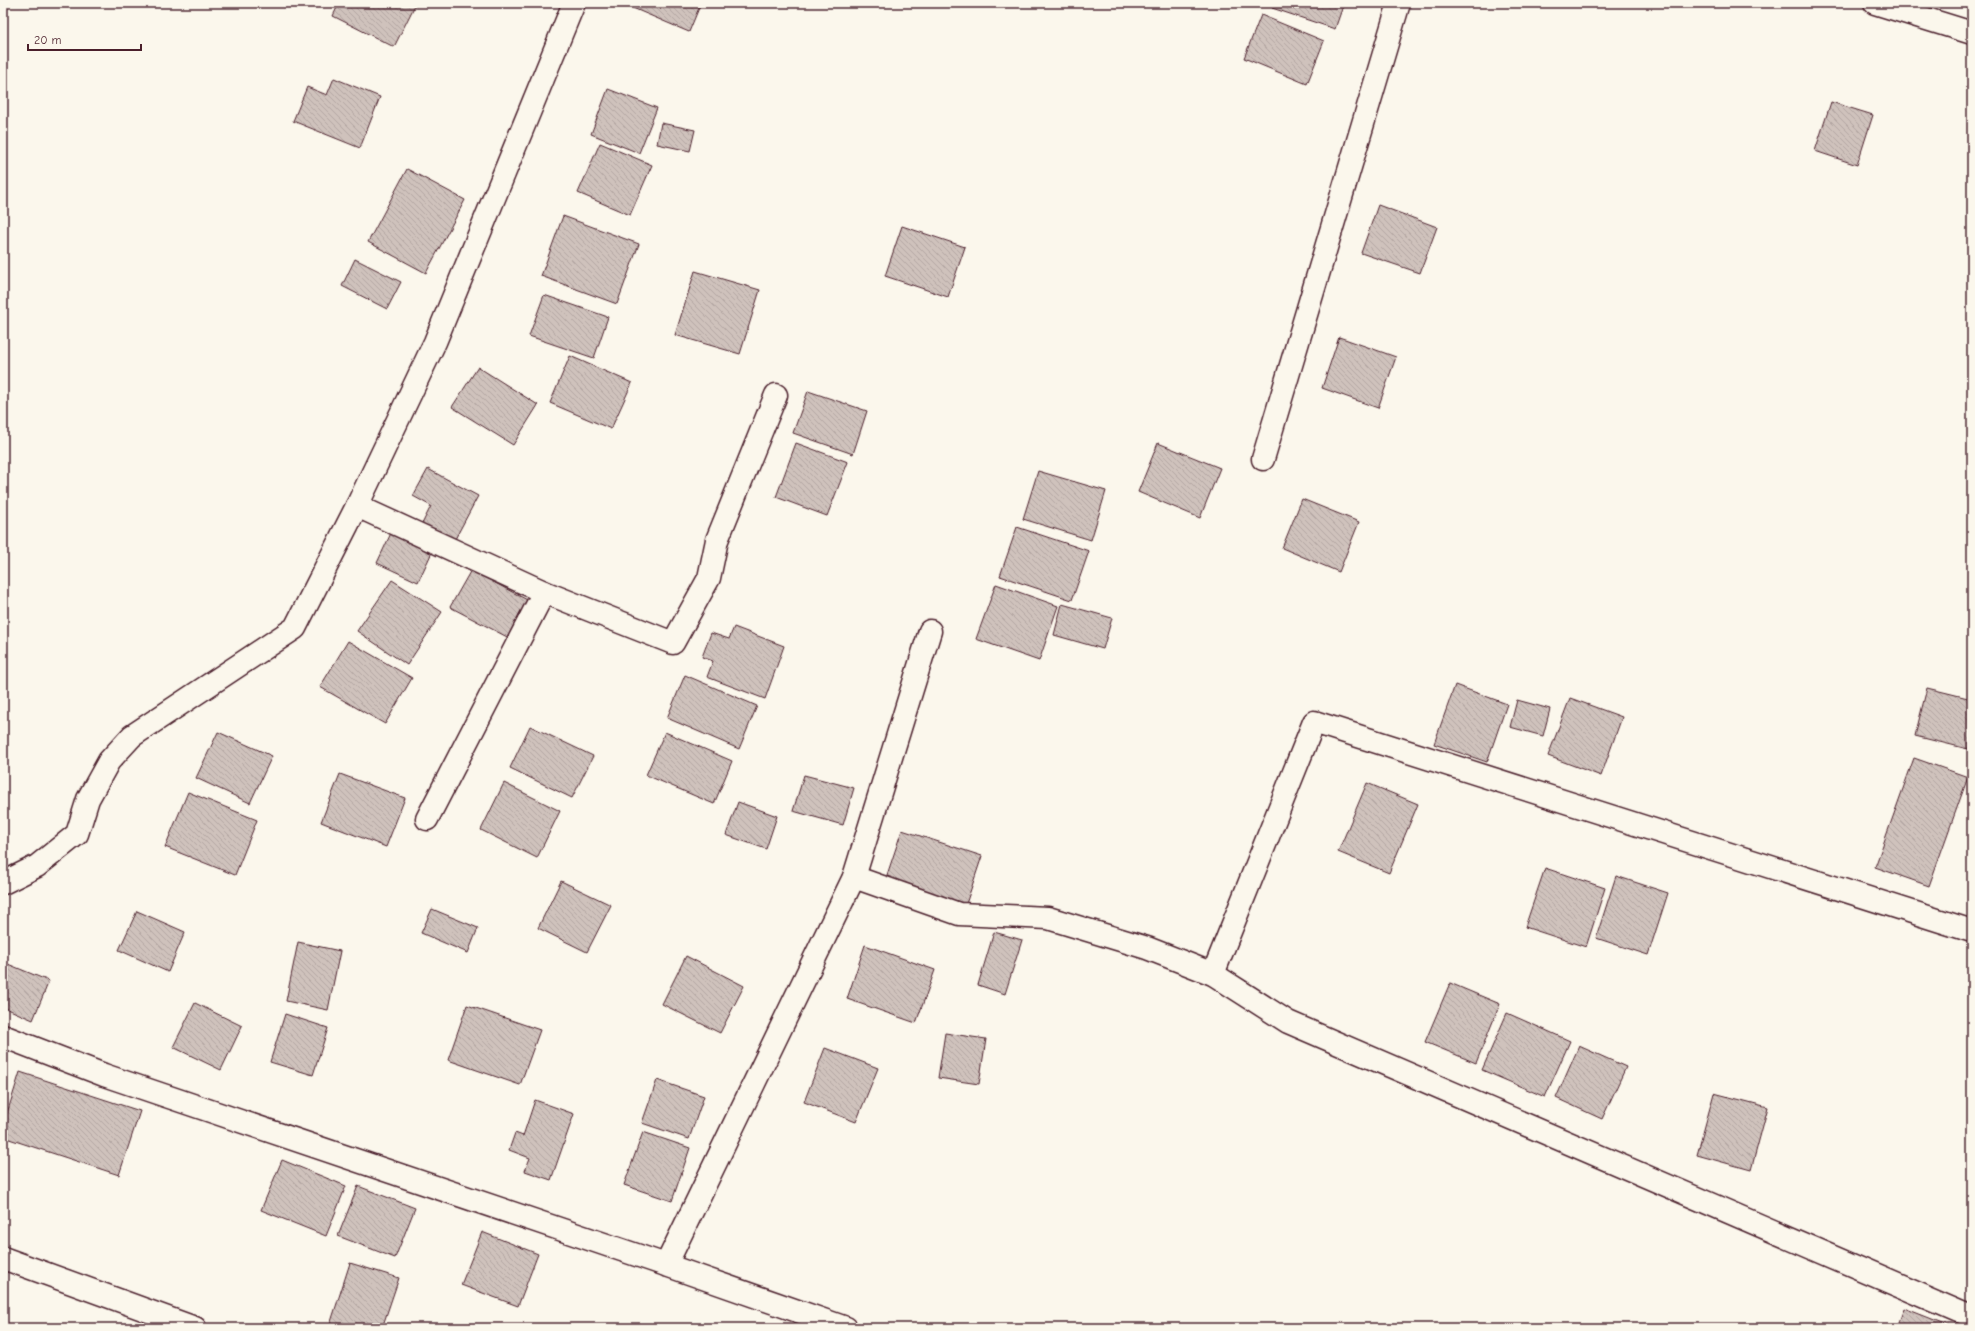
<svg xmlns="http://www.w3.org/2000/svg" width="1975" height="1331" font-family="'Comic Neue',sans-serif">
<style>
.building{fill:url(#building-back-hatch);stroke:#4a1f2b}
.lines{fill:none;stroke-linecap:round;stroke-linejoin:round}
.street-casing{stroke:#4a1f2b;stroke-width:25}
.street{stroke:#fbf7ec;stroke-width:22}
</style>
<defs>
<pattern id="building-back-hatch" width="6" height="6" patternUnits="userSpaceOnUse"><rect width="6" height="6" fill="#cfc2bc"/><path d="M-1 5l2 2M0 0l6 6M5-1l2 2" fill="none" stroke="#b3a6a2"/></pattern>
</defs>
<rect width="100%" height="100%" fill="#fbf7ec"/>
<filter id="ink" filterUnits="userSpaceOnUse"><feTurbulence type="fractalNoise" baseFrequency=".025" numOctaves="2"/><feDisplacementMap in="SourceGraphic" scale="8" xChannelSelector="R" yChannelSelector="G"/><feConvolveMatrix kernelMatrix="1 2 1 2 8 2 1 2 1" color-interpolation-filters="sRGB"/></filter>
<g filter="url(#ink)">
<g class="building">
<polygon points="339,3 416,3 394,47 333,16"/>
<polygon points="621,3 701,3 689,32"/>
<polygon points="1274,3 1344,3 1335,29 1272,8"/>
<polygon points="1261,15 1324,41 1307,84 1244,58"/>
<polygon points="334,78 380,97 360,148 293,121 307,87 327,95"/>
<polygon points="608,89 657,108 639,153 591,134"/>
<polygon points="1831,102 1873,115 1857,165 1815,151"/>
<polygon points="661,123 695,130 690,151 657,144"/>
<polygon points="600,143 652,165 630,215 578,193"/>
<polygon points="407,169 465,200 426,273 368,242"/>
<polygon points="1378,205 1437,227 1420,273 1361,253"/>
<polygon points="563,216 639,244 617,304 541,276"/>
<polygon points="902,226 965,247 948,297 885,276"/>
<polygon points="355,259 401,282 387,309 342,286"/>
<polygon points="695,271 760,290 740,354 675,335"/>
<polygon points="544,295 608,317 594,358 529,336"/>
<polygon points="1339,337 1396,357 1378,408 1322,388"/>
<polygon points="570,356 632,383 611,429 550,403"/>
<polygon points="478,367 538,405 513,445 452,407"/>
<polygon points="808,391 867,411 853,454 793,433"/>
<polygon points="796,443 848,462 827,516 776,497"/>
<polygon points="1158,443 1220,468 1200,518 1138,492"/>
<polygon points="428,469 478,496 454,541 422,524 431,506 413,496"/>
<polygon points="1038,471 1106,491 1091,540 1023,519"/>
<polygon points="1302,499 1359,522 1339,572 1282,548"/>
<polygon points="1017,527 1089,551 1072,600 1000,576"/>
<polygon points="392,531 433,550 418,582 377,563"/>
<polygon points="471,570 531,602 511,639 450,607"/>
<polygon points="392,580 442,612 407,665 357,631"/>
<polygon points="996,584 1058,606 1039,661 976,639"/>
<polygon points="1062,604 1112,618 1103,649 1054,635"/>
<polygon points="734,627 784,646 765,699 707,677 713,661 702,657 711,633 729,639"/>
<polygon points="348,641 412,678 385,724 320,687"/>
<polygon points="685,675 757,706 739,749 667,718"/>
<polygon points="1455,685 1507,704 1487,762 1434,744"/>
<polygon points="1927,688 1972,699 1972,732 1968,749 1915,736"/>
<polygon points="1570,698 1622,717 1601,776 1548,756"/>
<polygon points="1517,700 1550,709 1543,736 1510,727"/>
<polygon points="530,726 593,756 572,798 510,768"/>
<polygon points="218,732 272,756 250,803 196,778"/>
<polygon points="665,732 732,761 714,804 646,775"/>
<polygon points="1914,758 1968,777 1929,886 1875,867"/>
<polygon points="340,774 405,798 386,847 321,822"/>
<polygon points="804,775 854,788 843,825 793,811"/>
<polygon points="504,783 560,811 537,858 481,830"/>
<polygon points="1367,783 1418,804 1389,873 1338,852"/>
<polygon points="188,792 257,820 235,875 165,847"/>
<polygon points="738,802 777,816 766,849 726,835"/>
<polygon points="902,830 982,856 965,907 885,881"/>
<polygon points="1545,868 1605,888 1586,947 1525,927"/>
<polygon points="1616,876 1668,893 1648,955 1596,938"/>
<polygon points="561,881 611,905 587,952 538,928"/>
<polygon points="432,909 478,928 468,953 421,933"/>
<polygon points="137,911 185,932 168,972 119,950"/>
<polygon points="994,932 1022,940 1005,994 978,985"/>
<polygon points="298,942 340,951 328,1010 286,1001"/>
<polygon points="865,945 935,970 916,1023 847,999"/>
<polygon points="686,956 744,986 720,1033 662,1004"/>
<polygon points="3,962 49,981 33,1020 3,1007"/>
<polygon points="1450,983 1500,1004 1476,1063 1425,1042"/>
<polygon points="195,1003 242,1026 221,1070 173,1047"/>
<polygon points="467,1005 540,1030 520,1085 448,1060"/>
<polygon points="1507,1013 1570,1041 1545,1097 1482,1070"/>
<polygon points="285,1014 328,1028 313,1075 270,1062"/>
<polygon points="945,1033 986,1039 979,1084 938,1078"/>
<polygon points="1579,1046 1626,1067 1602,1119 1556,1098"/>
<polygon points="825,1048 878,1068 856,1122 804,1102"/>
<polygon points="20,1072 140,1111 119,1175 3,1137 3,1126"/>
<polygon points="657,1080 704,1096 689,1139 642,1123"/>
<polygon points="1714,1093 1768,1107 1751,1170 1697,1155"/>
<polygon points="535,1100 574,1114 551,1180 525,1171 530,1158 509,1150 515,1133 523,1136"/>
<polygon points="643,1132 690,1148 672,1201 624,1185"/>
<polygon points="282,1160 346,1186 326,1236 261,1210"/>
<polygon points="358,1186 415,1208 395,1258 338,1236"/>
<polygon points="482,1232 538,1254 518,1306 461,1285"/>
<polygon points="350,1263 399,1278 382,1328 329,1328"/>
<polygon points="1904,1308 1955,1328 1897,1328"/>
</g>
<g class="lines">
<defs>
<g id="street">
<polyline points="1875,3 1972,33"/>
<polyline points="1263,459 1399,3"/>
<polyline points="357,506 544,592 673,643 709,578 717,540 776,395"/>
<polyline points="427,819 544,592"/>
<polyline points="854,877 930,631"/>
<polyline points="3,883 37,866 77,834 88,799 109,761 132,736 295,628 357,506 435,342 574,3"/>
<polyline points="1213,974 1314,722 1972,931"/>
<polyline points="3,1036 104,1075 666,1265 846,1328"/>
<polyline points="3,1258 195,1328"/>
<polyline points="666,1265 854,877 959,914 1048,918 1147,948 1213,974 1288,1022 1972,1317"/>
</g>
</defs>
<use href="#street" class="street-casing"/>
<use href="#street" class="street"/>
</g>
</g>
<rect width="1975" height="1331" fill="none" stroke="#fbf7ec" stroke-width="16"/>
<rect x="8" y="8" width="1959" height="1315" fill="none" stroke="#4a1f2b" stroke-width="1.5" filter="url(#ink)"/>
<path d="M28 44v6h113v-6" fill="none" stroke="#4a1f2b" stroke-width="2"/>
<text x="34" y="44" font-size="12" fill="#4a1f2b" stroke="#fbf7ec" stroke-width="3" paint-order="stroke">20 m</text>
</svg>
